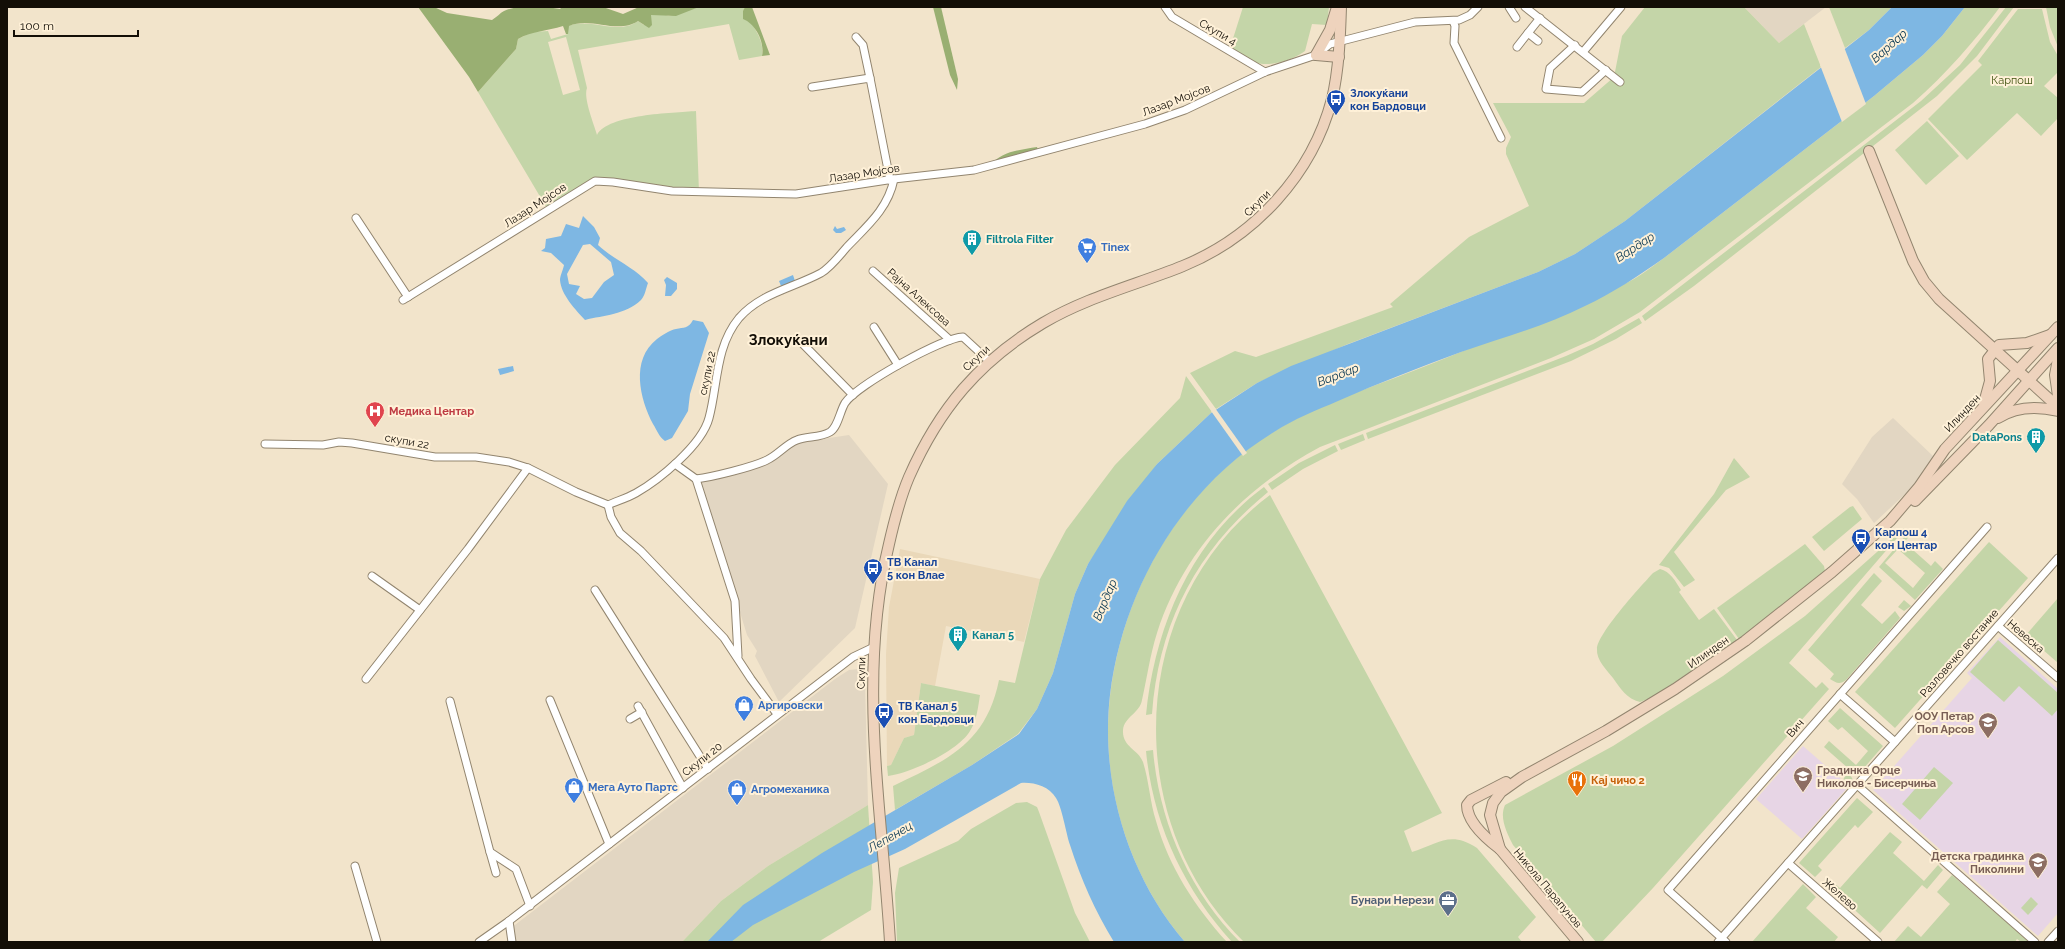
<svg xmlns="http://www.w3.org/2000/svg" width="2065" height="949" font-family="Raleway,sans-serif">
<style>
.built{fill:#ead8b9}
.industrial{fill:#e2d6c2}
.education{fill:#e7d5e5}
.green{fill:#c4d5a8;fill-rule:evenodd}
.forest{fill:#99af72}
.water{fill:#7eb7e3;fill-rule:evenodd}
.pier{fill:#f2e4cb}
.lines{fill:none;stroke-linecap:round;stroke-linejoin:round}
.street-casing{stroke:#92856f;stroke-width:9}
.secondary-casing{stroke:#92856f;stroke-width:12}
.street{stroke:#fff;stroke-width:7}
.secondary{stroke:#eed3bd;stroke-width:10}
.labels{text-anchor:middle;stroke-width:4;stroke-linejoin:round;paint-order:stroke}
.street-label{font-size:11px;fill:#130e06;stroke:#fff1d8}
.park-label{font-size:11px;fill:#3e500c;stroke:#fff1d8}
.transit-label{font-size:11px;font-weight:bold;fill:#164399;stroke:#fff1d8;text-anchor:start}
.culture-label{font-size:11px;font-weight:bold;fill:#0d838f;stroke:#fff1d8;text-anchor:start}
.shop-label{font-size:11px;font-weight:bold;fill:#366cbe;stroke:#fff1d8;text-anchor:start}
.health-label{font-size:11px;font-weight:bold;fill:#be3a42;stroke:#fff1d8;text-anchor:start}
.education-label{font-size:11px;font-weight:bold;fill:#785e54;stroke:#fff1d8;text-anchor:end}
.food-label{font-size:11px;font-weight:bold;fill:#c56008;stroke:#fff1d8;text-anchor:start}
.service-label{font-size:11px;font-weight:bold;fill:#4e5e75;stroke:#fff1d8;text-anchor:end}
.water-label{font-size:12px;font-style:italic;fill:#063551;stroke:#fff1d8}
.district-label{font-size:15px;font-weight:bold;fill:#130e06;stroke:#fff1d8}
</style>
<rect width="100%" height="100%" fill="#f2e4cb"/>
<polygon class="built" points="900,549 1040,579 1024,642 946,626 935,686 921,683 914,735 904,738 891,765 887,766 886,654 889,607"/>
<g class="industrial">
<polygon points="1744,7 1826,7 1779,43"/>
<polygon points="1893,418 1933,456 1917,483 1874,523 1857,499 1842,484 1872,437"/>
<polygon points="849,435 888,484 855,628 779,702 755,656 757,651 747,635 700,482 735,472 796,443"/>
<polygon points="858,669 863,674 865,682 868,805 768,866 721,901 682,942 512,942 511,928 835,679 849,670"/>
</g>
<g class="education">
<polygon points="2000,637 2058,689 2058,913 2038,936 1873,790 1972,678 1967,673"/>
<polygon points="1803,746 1849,786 1802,839 1756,799"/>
</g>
<g class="green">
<path d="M 699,7 L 745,7 L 743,12 C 752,24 765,40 762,56 L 739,60 L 729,24 L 578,50 L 587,88 C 583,98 594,124 597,135 C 608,114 673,113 696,111 L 699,192 L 599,181 L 548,210 L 478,92 L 516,49 L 518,39 L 532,32 L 548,31 L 551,39 L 568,34 L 568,26 C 591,17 618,36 638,21 L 644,25 L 650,15 L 663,14 L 669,16 ZM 566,37 L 580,90 L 563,95 L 548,42 Z"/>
<path d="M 1243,7 L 1329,7 L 1327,25 L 1312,24 L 1305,51 C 1293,60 1269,68 1254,62 C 1246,58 1238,52 1230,48 Z"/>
<polygon points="1645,7 1744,7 1779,43 1804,24 1821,67 1625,221 1575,254 1538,272 1348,344 1257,383 1216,409 1190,373 1235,351 1256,357 1393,307 1390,304 1469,237 1529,206 1506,154 1506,148 1511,137 1493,103 1584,103 1614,77 1622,36"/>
<polygon points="1829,7 1892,7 1869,30 1845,48"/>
<path d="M 1965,7 L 2000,7 C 1974,42 1946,74 1913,103 L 1640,312 L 1594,339 L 1551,358 L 1320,447 C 1244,488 1184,549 1157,633 C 1150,655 1147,678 1142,700 C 1140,713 1124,717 1123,730 C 1122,747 1138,749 1143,762 C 1149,781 1150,802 1156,821 C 1169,867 1195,907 1227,942 L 1185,942 C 1128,876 1100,782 1110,696 C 1123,588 1181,489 1273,432 C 1316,405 1367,389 1413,371 C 1458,354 1501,335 1545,316 C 1574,304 1606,294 1634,279 C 1644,273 1654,265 1664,258 L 1874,96 L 1923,55 L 1942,36 Z"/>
<polygon points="2006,7 2014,7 1977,56 1937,96 1694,286 1645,321 1642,316 1921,101 1960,65"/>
<polygon points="2046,7 2058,7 2058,47 2050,27"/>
<polygon points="2018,9 2042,9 2050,42 2058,56 2058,72 2044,86 2058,98 2058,118 2041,136 2017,113 1967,160 1928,119 1982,65 1978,61"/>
<polygon points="1927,121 1959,156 1926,185 1895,150"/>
<polygon points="1639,318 1642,323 1616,339 1571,361 1368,439 1366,433 1566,356 1593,344"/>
<path d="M 1186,376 L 1212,412 L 1157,464 L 1088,564 L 1075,594 L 1053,673 L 1037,709 L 1018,734 L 972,765 L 895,810 L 893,786 C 947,760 986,744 999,680 L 1015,683 L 1040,579 L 1066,530 L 1115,465 L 1180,398 Z"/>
<polygon points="1363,434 1365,440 1341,450 1338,444"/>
<polygon points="1335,445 1338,451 1303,469 1272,490 1268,484 1299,463"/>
<polygon points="1734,458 1750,477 1726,490 1674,552 1695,580 1684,587 1669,568 1659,565 1714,494"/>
<path d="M 1264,487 L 1268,492 C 1197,550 1159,622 1152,714 L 1146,715 C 1155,626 1191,541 1264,487 Z"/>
<path d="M 1270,495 L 1442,813 L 1404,831 L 1412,852 C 1438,844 1450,830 1477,848 L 1536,917 L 1518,937 L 1522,942 L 1244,942 C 1118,819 1128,601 1270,495 Z"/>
<polygon points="1853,506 1862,519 1824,551 1812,537 1850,507"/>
<path d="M 1904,528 L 1903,531 L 1789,663 L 1816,688 L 1822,682 L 1829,689 L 1653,888 L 1602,942 L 1596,942 L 1513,845 C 1507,833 1499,818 1505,805 L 1613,746 L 1723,676 L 1805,616 Z"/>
<path d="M 1906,535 L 1908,538 L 1904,542 L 1931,566 L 1935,561 L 1943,569 L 1915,600 L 1879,567 ZM 1898,549 L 1925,573 L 1913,588 L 1885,563 Z"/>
<polygon points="1989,542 2028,578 1895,728 1855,692"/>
<polygon points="1805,544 1824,566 1825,571 1739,639 1717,608"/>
<path d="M 1660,569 C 1670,571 1676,582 1681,590 L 1679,592 L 1699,620 L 1714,609 L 1737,640 L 1653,697 L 1640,702 C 1627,699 1620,688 1613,678 C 1607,670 1596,660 1597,649 C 1597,634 1641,586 1653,573 Z"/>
<path d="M 1874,573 L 1882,581 L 1861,605 L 1882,624 L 1895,611 L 1900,618 L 1846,680 C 1840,685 1836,683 1830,679 L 1834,674 L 1808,650 Z"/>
<polygon points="2058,598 2058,663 2026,635"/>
<polygon points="1904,600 1911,606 1904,611 1898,607"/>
<polygon points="1998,640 2058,693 2058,709 2052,716 2019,686 2004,702 1970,672"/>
<path d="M 921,683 L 980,695 C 978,707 977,720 970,731 C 958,751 911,773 888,776 L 887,766 L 891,765 L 904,738 L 914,735 Z"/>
<polygon points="1840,708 1883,746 1857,776 1824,747 1829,741 1856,765 1868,751 1842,727 1838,730 1828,721"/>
<path d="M 1153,750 C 1159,821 1189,891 1240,942 L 1232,942 C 1183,888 1153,823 1146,751 Z"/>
<polygon points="1934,767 1953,783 1920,820 1902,804"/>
<circle cx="1848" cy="780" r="4.5"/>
<polygon points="1857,798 1873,812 1858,828 1855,825 1818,866 1822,870 1815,877 1799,863"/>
<polygon points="1027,802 1037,807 1039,812 1075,913 1090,942 897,942 895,893 899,868 958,841 971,829 1016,803"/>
<polygon points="868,805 873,882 871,910 818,942 682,942 721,901 768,866"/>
<polygon points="1890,832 1902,842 1893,853 1924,881 1938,865 1943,870 1927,889 1922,885 1880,933 1824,882 1828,878 1840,888"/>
<polygon points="1952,875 2029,942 2021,942 2017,939 2015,942 1894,942 1908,926 1921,937 1950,904 1937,892"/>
<polygon points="1803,884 1816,897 1806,908 1838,937 1834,942 1752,942"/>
<polygon points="2031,897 2038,904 2028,915 2021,908"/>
</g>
<g class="forest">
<path d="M 418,7 L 434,7 L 447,13 L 492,20 C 497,17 500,13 504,11 C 520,4 543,6 560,9 L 562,7 L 603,7 L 623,14 L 639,7 L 699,7 L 676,16 L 651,15 L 652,25 L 649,28 L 638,21 C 617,35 591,16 569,26 L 568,34 L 566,34 L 563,26 C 547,31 532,31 518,39 L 516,49 L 478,92 L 469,77 Z"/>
<path d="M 745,7 L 752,7 L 770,55 L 762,56 C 765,43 756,24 743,19 L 743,11 Z"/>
<polygon points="933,7 941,7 958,79 957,90 950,75"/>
<path d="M 1037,147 L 1039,153 L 990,166 C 1001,151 1020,150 1037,147 Z"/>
</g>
<g class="water">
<path d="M 1892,7 L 1965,7 L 1942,36 L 1923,55 L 1874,96 L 1664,258 C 1638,276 1613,293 1585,306 C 1546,326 1503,337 1461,352 C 1420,367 1379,383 1338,401 C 1317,410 1294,419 1274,432 C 1182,488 1123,589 1110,695 C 1100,782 1128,876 1185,942 L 1114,942 C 1095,911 1081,879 1070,845 C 1066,833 1062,807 1056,798 C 1049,786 1033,782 1021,783 L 905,849 L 854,872 L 753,925 L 731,942 L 707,942 L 743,905 L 822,853 L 972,765 L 1019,734 L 1037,709 L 1053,673 L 1075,594 L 1088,564 L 1127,501 L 1157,464 L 1211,413 L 1257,383 L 1291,366 L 1538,272 L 1575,254 L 1625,221 L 1869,30 Z"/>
<path d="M 583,216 L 594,227 L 600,238 L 598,245 C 614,260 634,267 648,283 C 646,288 645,296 641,300 C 625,315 604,315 585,320 C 576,310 561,295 560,280 C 560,276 563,270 564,265 L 551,253 L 541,251 L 545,248 L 546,239 L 561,236 L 566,224 L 579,228 ZM 590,244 L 611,262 L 614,275 L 604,282 L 592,298 L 584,299 L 576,294 L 580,286 L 569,284 L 567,274 L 583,245 Z"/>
<polygon points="835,226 837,229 844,227 846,230 841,233 836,233 833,230"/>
<polygon points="793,275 795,281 781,286 779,281"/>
<polygon points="667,277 677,283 677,289 671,296 665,296 666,285 664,280"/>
<path d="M 693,320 L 703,322 L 709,333 L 690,394 L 688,411 L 672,438 L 665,441 C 659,437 657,430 653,424 C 640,399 630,360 657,339 C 661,336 670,330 676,329 C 684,327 688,329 693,320 Z"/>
<polygon points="513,366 514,371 500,375 498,369"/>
</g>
<g class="pier">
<polygon points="1844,47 1866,104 1842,122 1820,65"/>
<polygon points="1215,408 1247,453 1243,456 1211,411"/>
</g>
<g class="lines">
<defs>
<g id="street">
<polyline points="1165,7 1172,17 1265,72"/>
<polyline points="1509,7 1516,18"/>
<polyline points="1525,7 1620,82"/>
<polyline points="1453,21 1455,26 1454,43 1501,138"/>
<polyline points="856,37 863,45 870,78"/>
<polyline points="1538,41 1528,33 1540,18"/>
<polyline points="1575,45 1550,68 1546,89 1582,92 1606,70"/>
<polyline points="1517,47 1528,33"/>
<polyline points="1583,52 1621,7"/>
<polyline points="812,87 870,78 890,180"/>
<polyline points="356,218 408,297"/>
<polyline points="873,271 950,340"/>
<polyline points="403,300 595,181 613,182 672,191 796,194 894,179 974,170 1145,124 1185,110 1265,72 1316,55 1330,44 1415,22 1459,20 1470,15 1478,7"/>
<polyline points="874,327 898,365"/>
<polyline points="799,340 853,395"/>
<path d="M 265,444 L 323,445 L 339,442 L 352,443 L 435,457 L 476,457 L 509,462 L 528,468 L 576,492 L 608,505 C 617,501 627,498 636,493 C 659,480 702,445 709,418 C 718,385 715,347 739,318 C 761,293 793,288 821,273 C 831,267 839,256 847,247 C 867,226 888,209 894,179"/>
<polyline points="675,464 696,479 735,601 738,656"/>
<path d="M 696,479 C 712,477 753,467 767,460 C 778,455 786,444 797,440 C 807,436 820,438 830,432 C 838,427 840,411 845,403 C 857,385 942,338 963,337 L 989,361"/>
<polyline points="608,505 611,517 620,533 641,551 724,638 751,679 777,714"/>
<polyline points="372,576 420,610"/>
<polyline points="595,590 708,769"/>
<polyline points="1998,626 2058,678"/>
<polyline points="366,679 468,549 528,468"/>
<polyline points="1840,694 1895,742"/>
<polyline points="550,700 609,844"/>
<polyline points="450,701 490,852 516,869 530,906"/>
<polyline points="638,706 683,788"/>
<polyline points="630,719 642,712"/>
<polyline points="1857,785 2035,942"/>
<polyline points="490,852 496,873"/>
<polyline points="1788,863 1878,942"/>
<polyline points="355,866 377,942"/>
<polyline points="509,921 512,942"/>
<polyline points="479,942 509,921 853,657 874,647"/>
<polyline points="1718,942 2058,558"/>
<polyline points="1726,942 1668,890 1987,527"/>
<polyline points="2048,942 2058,931"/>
</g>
<g id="secondary">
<polyline points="1316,55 1330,30 1337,7"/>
<polyline points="1316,55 1339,57"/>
<polyline points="1869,151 1913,261 1924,281 1939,299 2058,407"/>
<polyline points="2058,359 2055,375 2058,396"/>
<polyline points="1984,403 1990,381 1988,359 1999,345 2027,343 2050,335"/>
<path d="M 1998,418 C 2017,406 2037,406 2058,411"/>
<polyline points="1915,501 1989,425 2058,348"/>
<path d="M 1506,782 L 1471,800 L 1467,805 C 1467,822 1488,840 1500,849 L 1578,942"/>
<polyline points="1500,849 1490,815 1493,803 1501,792 1522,777 1606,731 1675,689 1745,641 1832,572 1890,521 1919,487 1945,449 2058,327"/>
<path d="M 890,942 C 882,809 857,676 889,544 C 894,522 900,498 909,477 C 939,409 979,361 1043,323 C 1087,297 1136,285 1183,266 C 1254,237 1312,175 1332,99 C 1339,69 1340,38 1341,7"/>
</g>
</defs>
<use href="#street" class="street-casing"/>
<use href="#secondary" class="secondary-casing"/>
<use href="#street" class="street"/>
<use href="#secondary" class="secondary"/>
</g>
<defs>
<symbol id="bus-pin" viewBox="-11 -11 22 30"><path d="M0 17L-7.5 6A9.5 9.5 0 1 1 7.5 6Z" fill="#1a4fb4" stroke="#fff1d8"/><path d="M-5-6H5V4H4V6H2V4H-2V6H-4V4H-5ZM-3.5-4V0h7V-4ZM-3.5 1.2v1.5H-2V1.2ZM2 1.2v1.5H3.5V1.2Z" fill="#fff"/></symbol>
<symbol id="building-pin" viewBox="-11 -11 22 30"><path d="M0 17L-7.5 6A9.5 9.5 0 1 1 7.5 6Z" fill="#0f9aa8" stroke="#fff1d8"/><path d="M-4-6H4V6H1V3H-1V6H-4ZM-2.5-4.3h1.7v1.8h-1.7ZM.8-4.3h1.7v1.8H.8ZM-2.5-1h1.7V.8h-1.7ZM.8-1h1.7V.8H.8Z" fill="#fff"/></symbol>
<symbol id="supermarket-pin" viewBox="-11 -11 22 30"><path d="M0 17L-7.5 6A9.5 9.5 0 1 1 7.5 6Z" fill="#3f7fe0" stroke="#fff1d8"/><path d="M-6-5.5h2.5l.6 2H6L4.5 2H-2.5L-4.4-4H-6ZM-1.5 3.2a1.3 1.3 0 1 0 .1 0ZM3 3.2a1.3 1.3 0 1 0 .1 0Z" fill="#fff"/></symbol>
<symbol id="hospital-pin" viewBox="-11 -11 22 30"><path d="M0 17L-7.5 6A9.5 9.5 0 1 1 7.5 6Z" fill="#e0444e" stroke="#fff1d8"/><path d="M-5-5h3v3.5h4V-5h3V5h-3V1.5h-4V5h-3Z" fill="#fff"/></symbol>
<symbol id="shop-pin" viewBox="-11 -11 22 30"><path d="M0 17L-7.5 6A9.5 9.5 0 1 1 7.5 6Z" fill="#3f7fe0" stroke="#fff1d8"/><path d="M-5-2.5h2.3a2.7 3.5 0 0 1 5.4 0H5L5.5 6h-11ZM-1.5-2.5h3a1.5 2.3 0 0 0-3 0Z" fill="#fff"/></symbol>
<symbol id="school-pin" viewBox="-11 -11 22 30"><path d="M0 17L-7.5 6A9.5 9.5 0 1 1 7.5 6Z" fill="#8d6e63" stroke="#fff1d8"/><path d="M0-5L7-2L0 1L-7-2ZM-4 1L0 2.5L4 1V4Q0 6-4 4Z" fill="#fff"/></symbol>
<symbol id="restaurant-pin" viewBox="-11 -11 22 30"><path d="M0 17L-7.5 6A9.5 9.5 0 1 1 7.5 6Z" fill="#e8710a" stroke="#fff1d8"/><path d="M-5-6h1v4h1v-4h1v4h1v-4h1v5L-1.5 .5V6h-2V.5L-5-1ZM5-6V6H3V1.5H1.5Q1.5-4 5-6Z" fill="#fff"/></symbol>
<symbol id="office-pin" viewBox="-11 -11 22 30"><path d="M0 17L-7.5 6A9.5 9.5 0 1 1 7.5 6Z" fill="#5c6f8a" stroke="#fff1d8"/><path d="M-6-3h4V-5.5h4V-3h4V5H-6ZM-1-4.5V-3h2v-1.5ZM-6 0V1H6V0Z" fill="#fff"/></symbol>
</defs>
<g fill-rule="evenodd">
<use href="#bus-pin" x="1325" y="88" width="22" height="30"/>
<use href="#building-pin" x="961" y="228" width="22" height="30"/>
<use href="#supermarket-pin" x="1076" y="236" width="22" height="30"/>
<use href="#hospital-pin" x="364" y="400" width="22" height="30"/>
<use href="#building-pin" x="2025" y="426" width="22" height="30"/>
<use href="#bus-pin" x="1850" y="527" width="22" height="30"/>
<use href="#bus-pin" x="862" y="557" width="22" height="30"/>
<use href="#building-pin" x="947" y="624" width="22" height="30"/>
<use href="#shop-pin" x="733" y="694" width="22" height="30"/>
<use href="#bus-pin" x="873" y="701" width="22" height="30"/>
<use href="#school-pin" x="1977" y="711" width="22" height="30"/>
<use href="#school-pin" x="1792" y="765" width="22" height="30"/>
<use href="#restaurant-pin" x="1566" y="769" width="22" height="30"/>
<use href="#shop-pin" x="563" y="776" width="22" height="30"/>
<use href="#shop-pin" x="726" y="778" width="22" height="30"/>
<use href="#school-pin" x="2027" y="851" width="22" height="30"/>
<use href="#office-pin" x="1437" y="889" width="22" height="30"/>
</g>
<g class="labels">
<g class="street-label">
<text transform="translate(1218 32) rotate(30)" y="4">Cкупи 4</text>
<text transform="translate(1176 100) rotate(-21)" y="4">Лазар Мојсов</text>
<text transform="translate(864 173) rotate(-9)" y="4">Лазар Мојсов</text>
<text transform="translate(1257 203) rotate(-45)" y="4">Скупи</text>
<text transform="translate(535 205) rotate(-33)" y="4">Лазар Мојсов</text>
<text transform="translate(919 297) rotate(42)" y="4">Рајна Алексова</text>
<text transform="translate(976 358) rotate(-43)" y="4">Скупи</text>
<text transform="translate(707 373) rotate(-78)" y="4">скупи 22</text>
<text transform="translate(1962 413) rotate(-47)" y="4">Илинден</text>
<text transform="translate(407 441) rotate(10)" y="4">скупи 22</text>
<text transform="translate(2026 636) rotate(41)" y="4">Невеска</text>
<text transform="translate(1708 652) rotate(-35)" y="4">Илинден</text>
<text transform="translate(1959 653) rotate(-49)" y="4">Разловечко востание</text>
<text transform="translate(861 673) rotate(-88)" y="4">Скупи</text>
<text transform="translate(1795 728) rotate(-49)" y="4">Вич</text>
<text transform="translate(702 759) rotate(-38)" y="4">Скупи 20</text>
<text transform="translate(1548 888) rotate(50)" y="4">Никола Парапунов</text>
<text transform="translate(1840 894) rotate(41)" y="4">Желево</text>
</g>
<g class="park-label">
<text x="2012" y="84">Карпош</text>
</g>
<g class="transit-label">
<text x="1350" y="97">Злокуќани<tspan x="1350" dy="13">кон Бардовци</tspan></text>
<text x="1875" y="536">Карпош 4<tspan x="1875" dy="13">кон Центар</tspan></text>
<text x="887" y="566">ТВ Канал<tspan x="887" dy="13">5 кон Влае</tspan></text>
<text x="898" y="710">ТВ Канал 5<tspan x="898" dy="13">кон Бардовци</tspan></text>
</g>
<g class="culture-label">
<text x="986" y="243">Filtrola Filter</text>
<text x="2022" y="441" text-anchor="end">DataPons</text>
<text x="972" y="639">Канал 5</text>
</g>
<g class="shop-label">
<text x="1101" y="251">Tinex</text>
<text x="758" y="709">Аргировски</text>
<text x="588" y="791">Мега Ауто Партс</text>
<text x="751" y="793">Агромеханика</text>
</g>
<g class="health-label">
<text x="389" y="415">Медика Центар</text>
</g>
<g class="education-label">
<text x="1974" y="720">ООУ Петар<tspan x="1974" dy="13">Поп Арсов</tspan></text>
<text x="1817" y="774" text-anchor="start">Градинка Орце<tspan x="1817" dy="13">Николов - Бисерчиња</tspan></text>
<text x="2024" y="860">Детска градинка<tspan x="2024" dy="13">Пиколини</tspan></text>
</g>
<g class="food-label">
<text x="1591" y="784">Кај чичо 2</text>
</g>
<g class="service-label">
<text x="1434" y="904">Бунари Нерези</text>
</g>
<g class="water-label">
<text transform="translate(1889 46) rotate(-42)" y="4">Вардар</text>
<text transform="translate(1635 247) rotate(-33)" y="4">Вардар</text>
<text transform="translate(1338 375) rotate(-21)" y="4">Вардар</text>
<text transform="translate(1105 600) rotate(-67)" y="4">Вардар</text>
<text transform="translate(890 837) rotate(-30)" y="4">Лепенец</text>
</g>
<g class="district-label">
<text x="788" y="345">Злокуќани</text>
</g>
</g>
<rect width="2065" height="949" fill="none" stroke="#130e06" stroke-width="16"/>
<path d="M14 30v6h124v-6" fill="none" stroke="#130e06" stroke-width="2"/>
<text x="20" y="30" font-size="12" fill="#130e06" stroke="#fff1d8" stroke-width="3" paint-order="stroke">100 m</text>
</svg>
